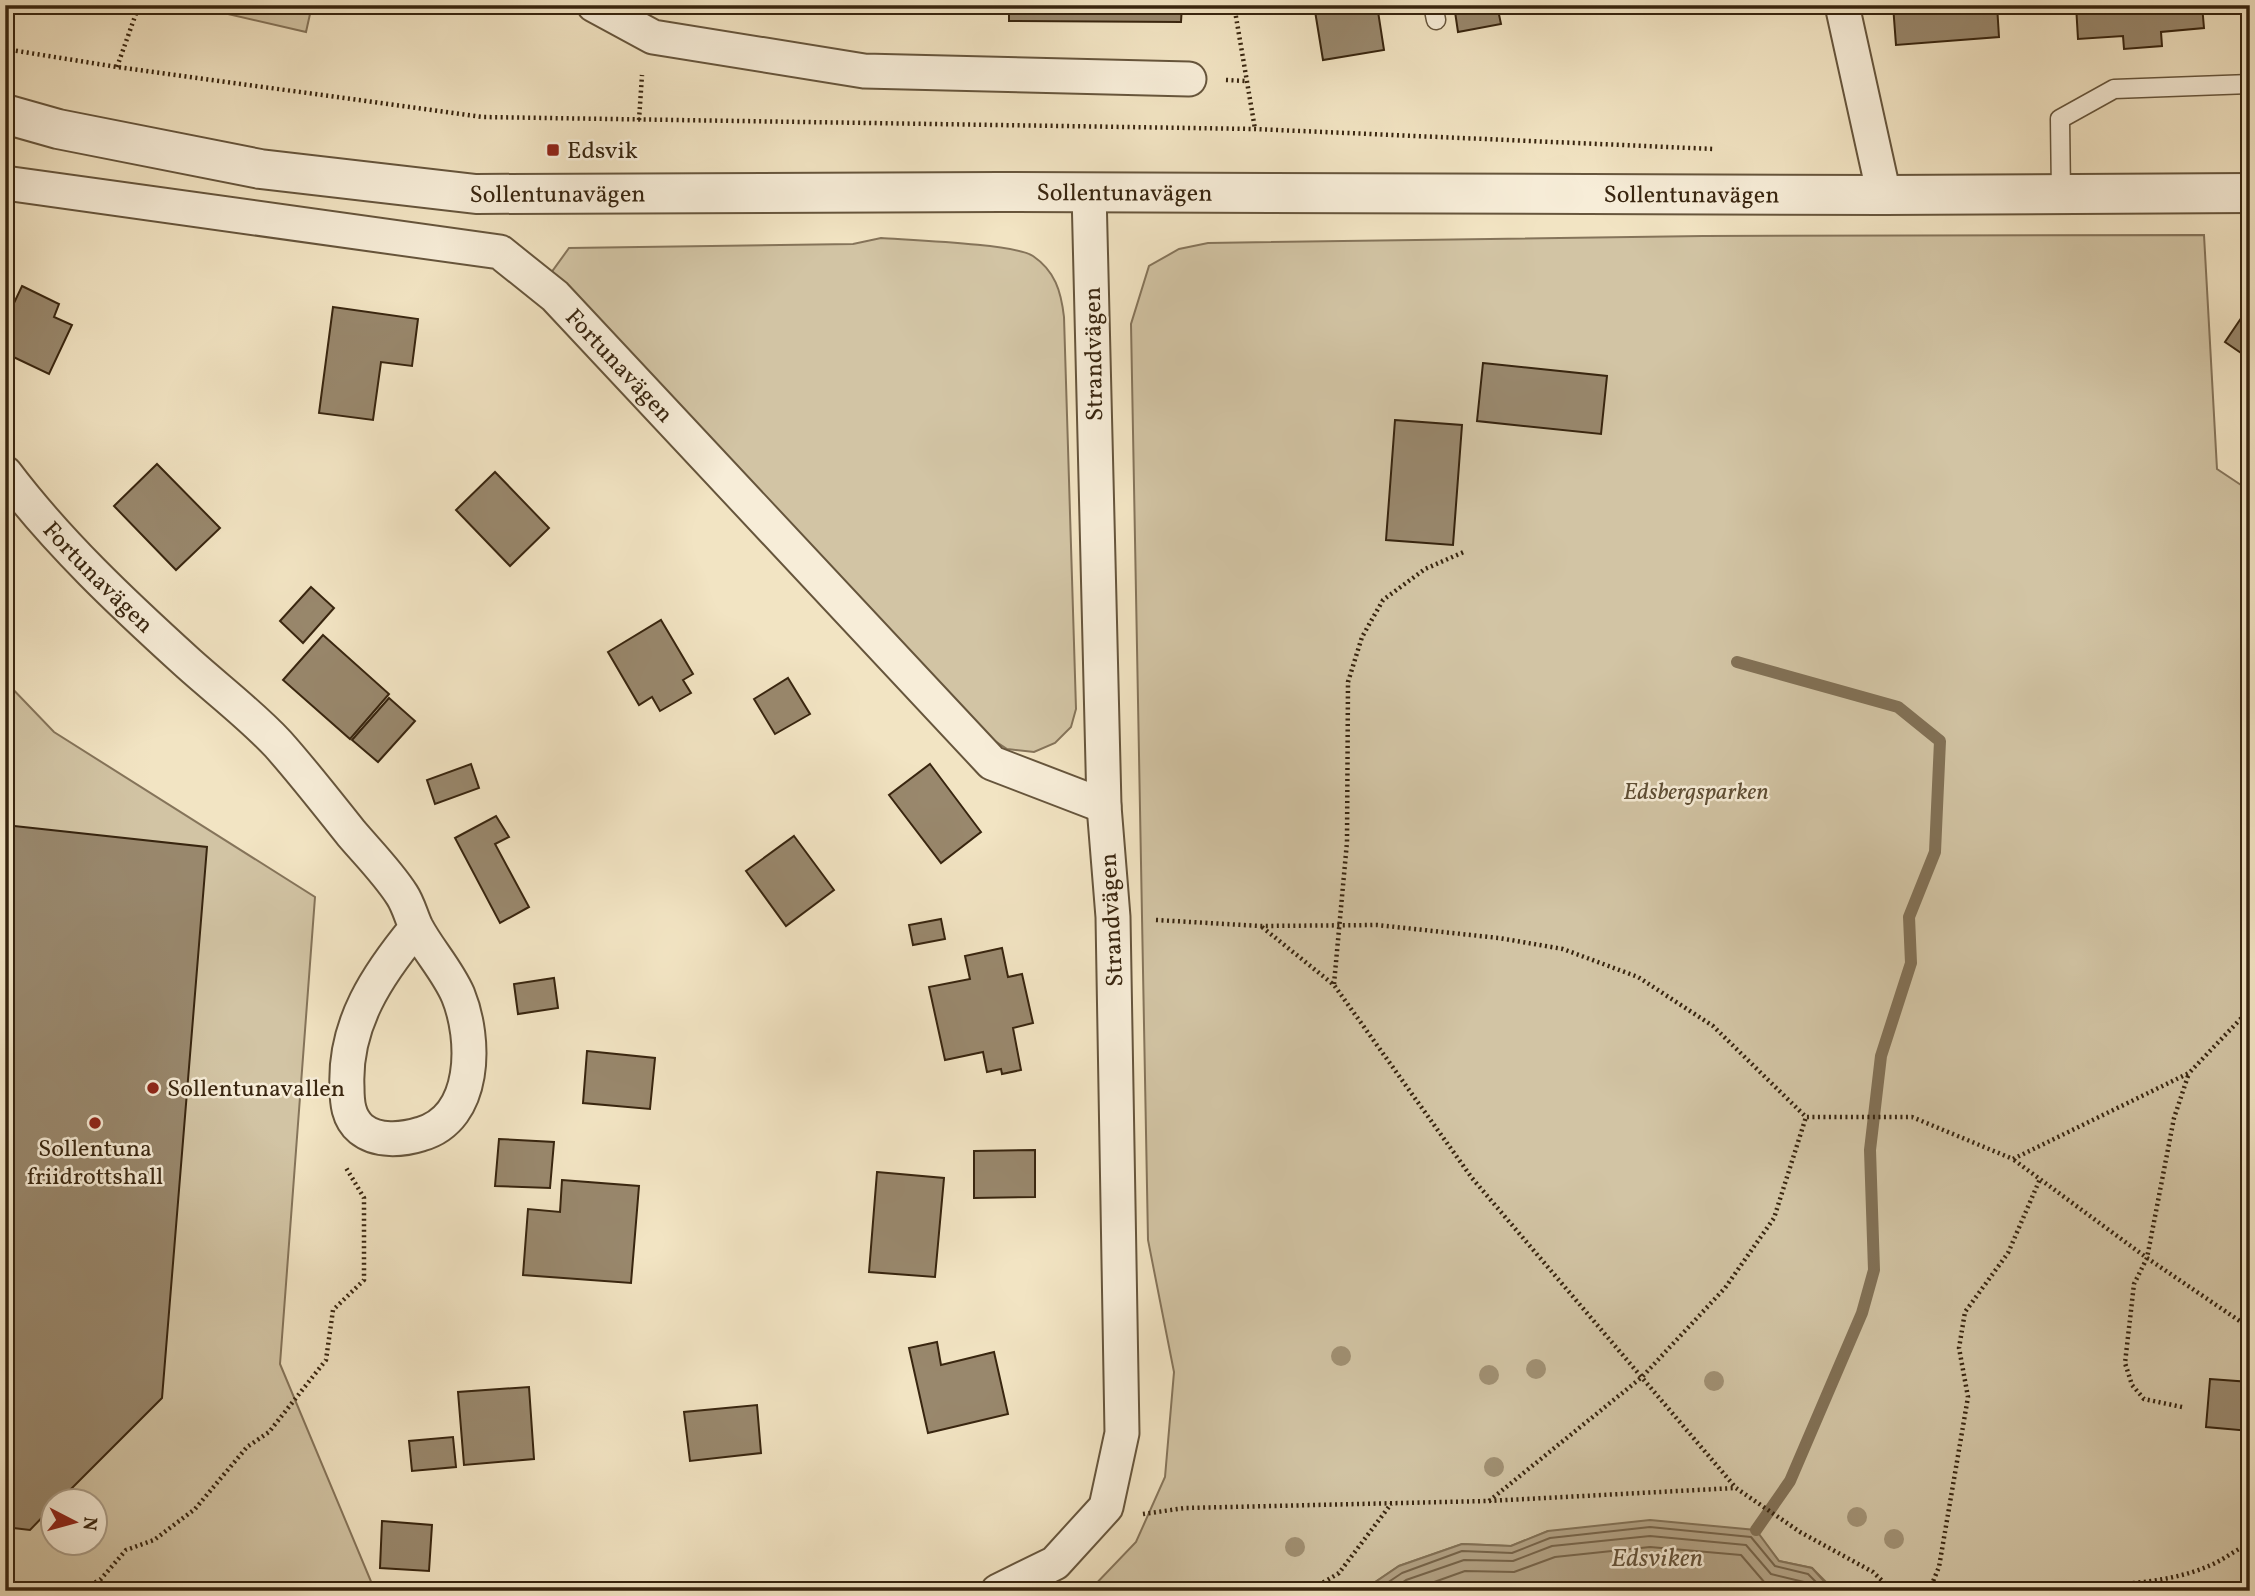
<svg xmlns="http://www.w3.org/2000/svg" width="2255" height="1596" font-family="Vollkorn,serif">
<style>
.green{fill:#d2c4a4;stroke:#85745a;stroke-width:2;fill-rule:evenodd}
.water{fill:#b3a386;stroke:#827156;stroke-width:2}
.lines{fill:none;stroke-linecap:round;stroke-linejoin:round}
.shore{stroke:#76644a;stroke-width:2}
.stream{stroke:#827156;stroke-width:12}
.building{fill:#99886d;stroke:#38250f;stroke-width:2}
.service-casing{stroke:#66553c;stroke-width:21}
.minor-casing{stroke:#66553c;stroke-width:37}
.tertiary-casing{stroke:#66553c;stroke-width:42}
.path{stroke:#38250f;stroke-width:4.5;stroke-dasharray:2 3.5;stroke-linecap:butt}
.service{stroke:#f7edd8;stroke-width:18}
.minor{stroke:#f7edd8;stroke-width:33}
.tertiary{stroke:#f7edd8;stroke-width:38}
.tree{fill:#a19174}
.poi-dot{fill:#8f2418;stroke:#f7edd8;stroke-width:2.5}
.labels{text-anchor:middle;stroke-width:5;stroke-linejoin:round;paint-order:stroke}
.poi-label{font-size:24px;fill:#38250f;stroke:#f7edd8;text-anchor:start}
.street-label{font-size:24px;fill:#38250f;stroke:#f7edd8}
.park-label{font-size:24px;font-style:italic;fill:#5e4d34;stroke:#f7edd8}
.water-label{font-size:26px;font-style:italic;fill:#635139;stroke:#f7edd8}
</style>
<rect width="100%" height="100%" fill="#f2e4c3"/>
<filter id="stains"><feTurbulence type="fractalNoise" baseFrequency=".00286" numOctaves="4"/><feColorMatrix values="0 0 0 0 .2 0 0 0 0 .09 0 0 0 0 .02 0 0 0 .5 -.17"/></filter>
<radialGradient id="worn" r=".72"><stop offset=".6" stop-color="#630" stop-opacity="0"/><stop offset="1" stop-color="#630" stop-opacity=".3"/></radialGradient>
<g class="green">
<polygon points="189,5 312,5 306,32"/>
<polygon points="2204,235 2217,469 2250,491 2250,1591 1840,1591 1831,1587 1812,1568 1779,1561 1755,1530 1548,1531 1511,1546 1462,1544 1399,1566 1362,1591 1089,1591 1136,1542 1165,1477 1174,1372 1148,1240 1131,324 1149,266 1179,249 1208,243 1703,236"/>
<path d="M 881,238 C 907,240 1017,244 1033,256 C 1055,271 1061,291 1064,317 L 1076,709 L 1071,727 L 1055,743 L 1034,752 L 1007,749 L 983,733 L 551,273 L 569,248 L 853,244 Z"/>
<path d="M 5,681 L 54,732 L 315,897 L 280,1364 L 375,1591 L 5,1591 ZM 52,1502 L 94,1502 L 94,1544 L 52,1544 Z"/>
</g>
<polygon class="water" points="1650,1520 1756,1530 1779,1561 1812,1568 1833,1591 1362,1591 1399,1566 1462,1544 1511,1546 1548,1531"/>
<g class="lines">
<g class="shore">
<polyline points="1375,1591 1402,1573 1462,1551 1512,1553 1550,1538 1650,1527 1751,1537 1775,1566 1808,1574 1825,1591"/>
<polyline points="1390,1591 1406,1580 1464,1560 1513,1561 1552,1546 1650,1536 1746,1545 1771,1574 1804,1582 1812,1591"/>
<polyline points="1409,1591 1465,1571 1514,1572 1555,1557 1650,1547 1741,1555 1765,1583 1793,1591"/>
</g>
<polyline class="stream" points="1737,662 1898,707 1940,741 1935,852 1909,917 1911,963 1881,1056 1870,1150 1874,1270 1862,1313 1790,1481 1756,1530"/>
</g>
<g class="building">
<polygon points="1009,5 1182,5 1181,22 1009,21"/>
<polygon points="1314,5 1377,5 1384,50 1323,60"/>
<polygon points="1454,5 1497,5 1501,24 1458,32"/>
<polygon points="1893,5 1997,5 1999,37 1896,45"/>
<polygon points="2076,5 2202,5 2204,28 2161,32 2162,46 2124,49 2123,36 2078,39"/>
<polygon points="22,286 59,304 54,317 72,325 49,374 5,353 5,322"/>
<polygon points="2250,305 2250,359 2225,342"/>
<polygon points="333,307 418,319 412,366 381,362 373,420 319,413"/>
<polygon points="1483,363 1607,376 1601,434 1477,421"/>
<polygon points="1395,420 1462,425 1453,545 1386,540"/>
<polygon points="157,464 220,528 176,570 114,506"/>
<polygon points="495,472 549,528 510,566 456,510"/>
<polygon points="311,587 334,608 303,643 280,621"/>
<polygon points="661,620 693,674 683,680 691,693 660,711 652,697 639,705 608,652"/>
<polygon points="323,635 389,694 350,739 283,680"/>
<polygon points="788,678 810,714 775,734 754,699"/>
<polygon points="389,698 415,721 378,762 352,740"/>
<polygon points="471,764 479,788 435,804 427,780"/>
<polygon points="930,764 981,832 941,863 889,795"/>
<polygon points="496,816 509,837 495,844 529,907 500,923 455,838"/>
<polygon points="5,825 207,847 162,1398 58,1502 52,1502 52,1507 30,1530 5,1527"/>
<polygon points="794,836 834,890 786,926 746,871"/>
<polygon points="941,919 945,939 913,945 909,925"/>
<polygon points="1002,948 1008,977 1022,974 1033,1023 1013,1028 1021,1070 1002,1074 1001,1069 987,1072 983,1052 945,1060 929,987 970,979 965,956"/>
<polygon points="554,978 558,1008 518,1014 514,984"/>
<polygon points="587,1051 655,1058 650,1109 583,1103"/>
<polygon points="499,1139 554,1142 550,1188 495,1186"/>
<polygon points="1035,1150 1035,1197 974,1198 974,1151"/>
<polygon points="877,1172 944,1178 935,1277 869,1272"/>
<polygon points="562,1180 639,1186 631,1283 523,1275 528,1209 560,1212"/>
<polygon points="937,1342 941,1365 994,1352 1008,1414 928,1433 909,1348"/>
<polygon points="2210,1379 2250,1382 2250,1431 2206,1427"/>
<polygon points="529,1387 534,1459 464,1465 458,1392"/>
<polygon points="757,1405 761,1453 690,1461 684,1412"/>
<polygon points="453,1437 456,1467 412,1471 409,1441"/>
<polygon points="382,1521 432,1525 429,1571 380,1568"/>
</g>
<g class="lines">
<defs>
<g id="service">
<polyline points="1433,5 1436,20"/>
<polyline points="2061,194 2060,119 2114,89 2250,84"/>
</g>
<g id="minor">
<polyline points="594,5 653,37 864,71 1189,79"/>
<polyline points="1842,5 1884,195"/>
<path id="s1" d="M 5,183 L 500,252 L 555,296 L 992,763 L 1104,806"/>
<path id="s2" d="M 5,473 C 58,543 123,604 188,663 C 218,690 251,715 278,744 C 303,772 327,803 351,833 C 368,853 388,873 402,895 C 408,904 411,916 416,927 C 428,950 447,970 458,995 C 476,1039 477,1118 421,1134 C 402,1140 377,1142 361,1129 C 348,1118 347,1102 347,1087 C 344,1024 378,974 416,928"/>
<polyline points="998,1591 1055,1563 1106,1507 1122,1433 1113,917 1104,806 1089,192"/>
</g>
<g id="tertiary">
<path id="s3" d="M 5,114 L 58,129 L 260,169 L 476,194 L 1000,192 L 1884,195 L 2250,193"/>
</g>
</defs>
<use href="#service" class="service-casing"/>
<use href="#minor" class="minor-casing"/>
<use href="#tertiary" class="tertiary-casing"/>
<g class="path">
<polyline points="1234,5 1255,129"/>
<polyline points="5,49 117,67 483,117 1255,129 1714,149"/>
<polyline points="117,67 139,5"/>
<polyline points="1226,80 1246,81"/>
<polyline points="639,120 642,75"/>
<polyline points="1156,920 1261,926 1377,925 1499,938 1563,949 1638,977 1713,1026 1806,1117 1912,1117 2013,1159 2189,1073 2250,1009"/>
<polyline points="1262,927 1334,985 1472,1178 1736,1488 1800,1532 1873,1572 1893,1591"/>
<polyline points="1334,984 1347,842 1348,682 1362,637 1383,600 1425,569 1466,551"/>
<polyline points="2014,1160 2147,1258 2250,1328"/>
<polyline points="2182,1407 2144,1399 2132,1385 2125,1363 2134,1284 2147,1258 2174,1118 2189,1073"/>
<polyline points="1489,1501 1642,1377 1725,1288 1774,1218 1806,1117"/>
<polyline points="1143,1514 1185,1508 1488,1501 1735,1488"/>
<polyline points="81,1591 101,1579 126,1550 154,1540 195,1509 247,1447 269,1432 326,1360 333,1310 364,1280 364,1198 345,1166"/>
<polyline points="1309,1591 1339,1573 1391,1504"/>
<polyline points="1929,1591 1939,1567 1968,1397 1959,1348 1965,1312 2008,1253 2040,1179"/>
<path d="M 2035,1591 L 2043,1587 C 2096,1585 2162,1587 2211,1565 C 2225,1559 2236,1549 2250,1544"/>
</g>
<use href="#service" class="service"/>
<use href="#minor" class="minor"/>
<use href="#tertiary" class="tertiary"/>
</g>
<g class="tree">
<circle cx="1341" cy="1356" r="10"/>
<circle cx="1536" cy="1369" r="10"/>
<circle cx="1489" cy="1375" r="10"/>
<circle cx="1714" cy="1381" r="10"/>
<circle cx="1494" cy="1467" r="10"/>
<circle cx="1857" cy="1517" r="10"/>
<circle cx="1894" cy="1539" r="10"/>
<circle cx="1295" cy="1547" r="10"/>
</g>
<g class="poi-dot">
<rect x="546" y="143" width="14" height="14" rx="3.5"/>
<circle cx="153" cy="1088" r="7"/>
<circle cx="95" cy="1123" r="7"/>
</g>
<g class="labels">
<g class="poi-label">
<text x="567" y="158">Edsvik</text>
<text x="167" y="1096">Sollentunavallen</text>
<text x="95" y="1156" text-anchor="middle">Sollentuna<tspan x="95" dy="28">friidrottshall</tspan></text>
</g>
<g class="street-label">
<text dy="8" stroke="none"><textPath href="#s3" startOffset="1127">Sollentunavägen</textPath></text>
<text dy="8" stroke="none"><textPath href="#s3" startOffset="560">Sollentunavägen</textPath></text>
<text dy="8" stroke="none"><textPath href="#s3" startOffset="1694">Sollentunavägen</textPath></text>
<text transform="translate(1093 354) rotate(-91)" y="8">Strandvägen</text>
<text dy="8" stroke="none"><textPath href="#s1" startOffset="665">Fortunavägen</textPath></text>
<text dy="8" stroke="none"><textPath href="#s2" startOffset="140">Fortunavägen</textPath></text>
<text transform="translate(1111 920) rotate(-93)" y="8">Strandvägen</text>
</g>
<g class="park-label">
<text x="1696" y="799">Edsbergsparken</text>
</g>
<g class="water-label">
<text x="1657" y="1566">Edsviken</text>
</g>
</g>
<rect width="2255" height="1596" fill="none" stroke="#f2e4c3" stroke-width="28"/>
<rect x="7" y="7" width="2241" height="1582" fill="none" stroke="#38250f" stroke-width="3.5"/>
<rect x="14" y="14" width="2227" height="1568" fill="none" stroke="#38250f" stroke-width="2"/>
<g transform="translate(74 1522) rotate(96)"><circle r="33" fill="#f7edd8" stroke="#ab9d88" stroke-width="2"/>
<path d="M0-5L12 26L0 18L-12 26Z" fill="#8f2418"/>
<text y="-10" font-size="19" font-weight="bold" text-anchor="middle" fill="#38250f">N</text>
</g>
<rect width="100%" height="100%" filter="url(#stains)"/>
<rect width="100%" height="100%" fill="url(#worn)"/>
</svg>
